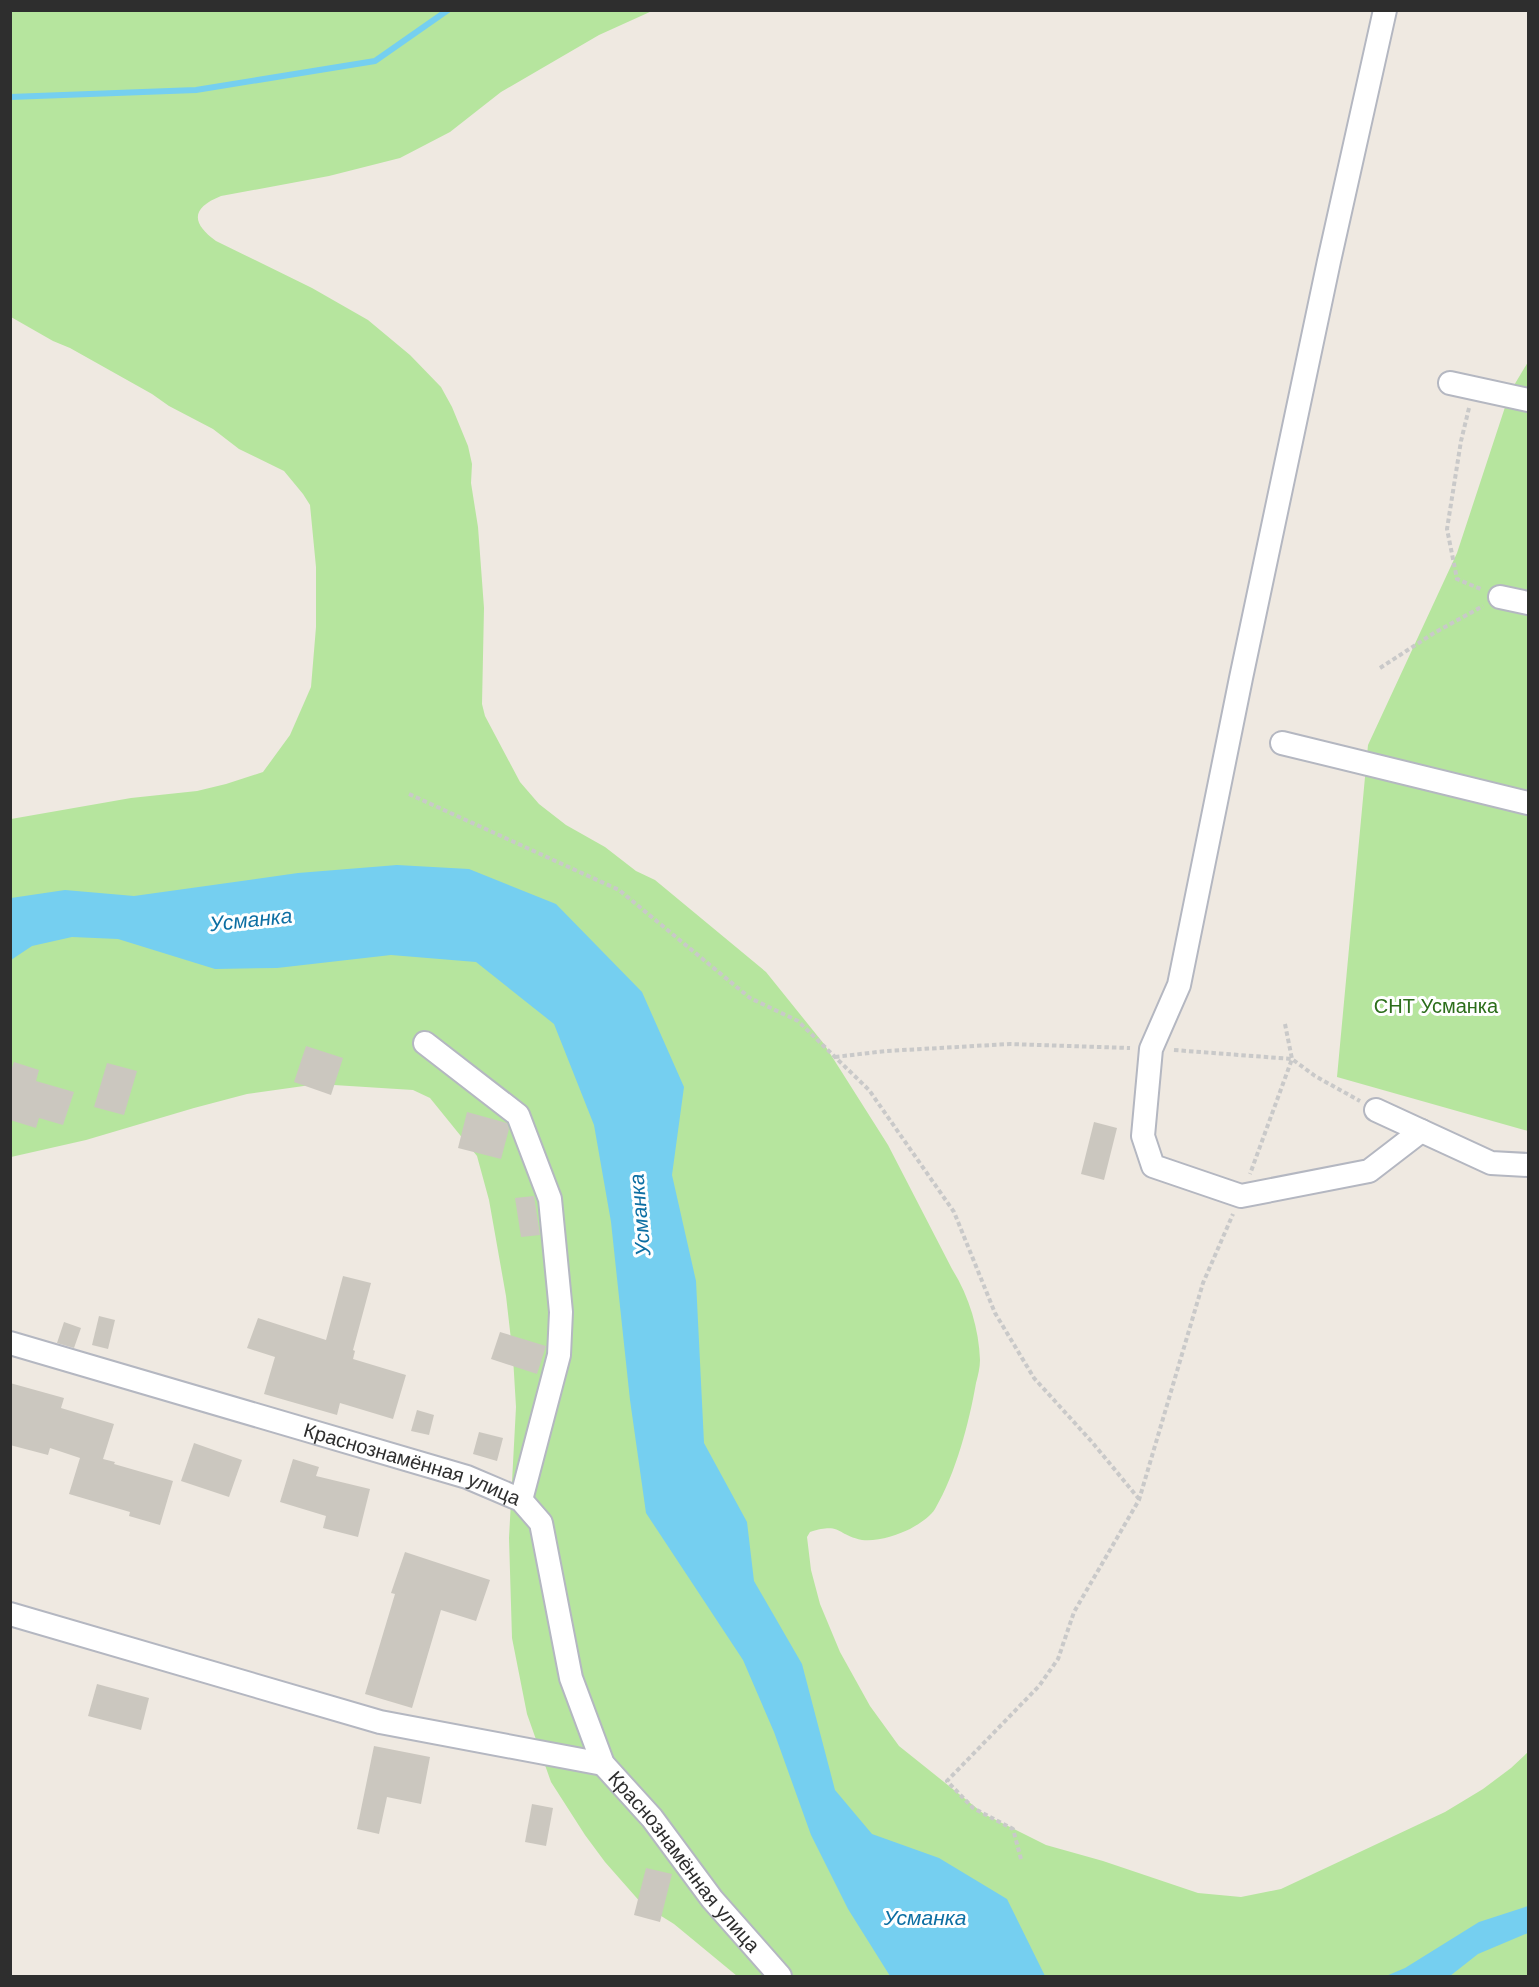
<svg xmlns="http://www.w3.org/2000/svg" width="1539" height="1987" font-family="Helvetica,sans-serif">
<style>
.green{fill:#b6e59e}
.water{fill:#75cff0}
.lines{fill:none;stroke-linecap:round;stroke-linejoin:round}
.stream{stroke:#75cff0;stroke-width:6}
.building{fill:#cbc7bf}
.minor-casing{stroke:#b4b7c1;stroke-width:26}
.path{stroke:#c9c9c9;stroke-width:4;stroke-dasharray:4.5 3;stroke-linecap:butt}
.minor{stroke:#fff;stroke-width:22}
.labels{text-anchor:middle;stroke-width:6;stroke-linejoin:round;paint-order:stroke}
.park-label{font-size:20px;fill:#2c6e1b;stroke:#fff}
.street-label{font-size:20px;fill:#2e2e2e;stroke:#fff}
.water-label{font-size:21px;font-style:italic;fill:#0d6fa3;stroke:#fff}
</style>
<rect width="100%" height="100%" fill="#efe9e1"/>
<g class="green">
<path d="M 11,11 L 652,11 L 599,35 L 501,92 L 450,132 L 400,158 L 329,176 L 221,196 C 191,208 191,223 216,241 L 312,288 L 368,320 L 410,355 L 441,387 L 452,407 L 468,446 L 472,464 L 471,483 L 478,527 L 484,608 L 482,704 L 485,716 L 520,782 L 539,804 L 566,825 L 605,847 L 636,871 L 655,880 L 766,972 L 824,1044 L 888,1145 L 952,1269 C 969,1296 979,1329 980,1360 C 980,1368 978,1375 976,1383 C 969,1423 956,1473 935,1509 C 930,1517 919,1524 910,1529 C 897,1535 877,1542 862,1540 C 836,1535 842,1522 810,1532 L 807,1537 L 811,1570 L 820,1604 L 840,1652 L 870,1706 L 899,1746 L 984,1814 L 1046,1845 L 1103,1861 L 1198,1893 L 1241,1897 L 1281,1889 L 1445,1812 L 1483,1789 L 1511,1768 L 1528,1752 L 1528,1976 L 737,1976 L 674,1924 L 642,1904 L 605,1862 L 585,1835 L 551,1782 L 527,1714 L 512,1638 L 509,1538 L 516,1407 L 513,1357 L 506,1296 L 489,1200 L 477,1156 L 430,1098 L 413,1090 L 318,1084 L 247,1094 L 194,1108 L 86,1140 L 11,1157 L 11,819 L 131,798 L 197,791 L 226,784 L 263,772 L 290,735 L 311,687 L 316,627 L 316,567 L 310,505 L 303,494 L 284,471 L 239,449 L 213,429 L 169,406 L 152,394 L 70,348 L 53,341 L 11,317 Z"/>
<polygon points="1528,362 1528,1131 1337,1077 1368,745 1457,553 1510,392"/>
</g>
<g class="water">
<polygon points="397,865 469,869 556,904 642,992 684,1087 672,1175 696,1281 704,1443 747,1522 754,1581 802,1664 835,1790 872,1834 939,1858 1007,1899 1045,1976 890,1976 848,1909 811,1835 774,1732 743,1660 646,1513 630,1400 611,1222 594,1125 554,1024 476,962 391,955 277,968 215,969 118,939 72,937 32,946 11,960 11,898 65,890 134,896 298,873"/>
<polygon points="1528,1906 1528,1933 1478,1954 1450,1976 1386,1976 1405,1968 1479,1922"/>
</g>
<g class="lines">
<polyline class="stream" points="10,97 196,90 375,61 448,10"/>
</g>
<g class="building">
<polygon points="306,1046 343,1058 331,1095 294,1082"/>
<polygon points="14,1062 39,1070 36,1081 74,1092 63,1125 39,1118 36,1128 10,1120 10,1073"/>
<polygon points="107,1063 137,1071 124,1115 94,1107"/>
<polygon points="467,1112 507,1123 509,1129 501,1159 458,1148"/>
<polygon points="1094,1122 1117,1128 1104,1180 1081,1174"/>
<polygon points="534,1196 540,1235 521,1237 515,1198"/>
<polygon points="343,1276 371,1283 353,1350 355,1351 353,1359 406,1375 393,1419 340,1403 337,1415 264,1394 275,1357 247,1348 258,1318 326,1340"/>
<polygon points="99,1316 115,1320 108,1349 92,1345"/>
<polygon points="64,1322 81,1328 74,1348 57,1343"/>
<polygon points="500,1332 546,1346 537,1374 491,1359"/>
<polygon points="10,1383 64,1398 61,1408 114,1424 103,1459 115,1462 114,1464 173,1481 160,1525 129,1516 130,1512 69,1494 80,1458 50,1448 48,1455 10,1445"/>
<polygon points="417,1410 434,1415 429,1435 411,1431"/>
<polygon points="479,1432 503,1438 497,1461 473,1454"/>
<polygon points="194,1443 242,1460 229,1497 181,1481"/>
<polygon points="293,1459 319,1467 316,1476 370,1489 358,1537 323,1528 326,1516 280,1502"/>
<polygon points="405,1552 490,1580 476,1621 441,1610 412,1708 365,1694 395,1594 391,1593"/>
<polygon points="97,1684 149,1698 141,1730 88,1716"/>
<polygon points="374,1746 430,1757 421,1804 387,1797 379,1834 357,1829"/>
<polygon points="532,1804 553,1808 546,1846 525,1842"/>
<polygon points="646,1868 672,1874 660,1922 634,1915"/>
</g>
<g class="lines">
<defs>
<g id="minor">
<polyline points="1385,10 1329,261 1241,678 1179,985 1151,1049 1143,1136 1153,1166 1241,1196 1369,1171 1421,1131"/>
<polyline points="1450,383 1528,400"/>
<polyline points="1500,597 1528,603"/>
<polyline points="1282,743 1528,803"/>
<polyline points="425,1043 518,1115 550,1199 561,1312 559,1355 521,1500"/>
<polyline points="1376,1110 1491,1163 1528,1165"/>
<path id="s1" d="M 10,1343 L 467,1477 L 521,1500 L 541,1523 L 571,1678 L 603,1764 L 652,1818 L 712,1899 L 780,1976"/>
<polyline points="10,1614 380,1722 603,1764"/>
</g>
</defs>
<use href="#minor" class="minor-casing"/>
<g class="path">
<polyline points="1469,408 1461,441 1447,529 1457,579 1483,590"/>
<polyline points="1380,668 1434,633 1483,606"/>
<polyline points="409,794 619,890 750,998 798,1021 869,1090 954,1212 995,1313 1034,1378 1092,1442 1139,1499"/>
<polyline points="1285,1024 1292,1059 1315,1076 1360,1101"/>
<polyline points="1174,1050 1292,1059 1250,1174"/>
<polyline points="835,1057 886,1051 1010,1044 1130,1048"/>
<polyline points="1021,1859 1013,1829 973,1808 947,1781 1039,1686 1058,1659 1074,1612 1139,1500 1203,1283 1233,1214"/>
</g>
<use href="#minor" class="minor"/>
</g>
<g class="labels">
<g class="park-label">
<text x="1436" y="1013">СНТ Усманка</text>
</g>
<g class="street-label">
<text dy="7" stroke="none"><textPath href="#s1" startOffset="420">Краснознамённая улица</textPath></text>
<text dy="7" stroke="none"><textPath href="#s1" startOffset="942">Краснознамённая улица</textPath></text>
</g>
<g class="water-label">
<text transform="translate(251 920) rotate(-6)" y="7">Усманка</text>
<text transform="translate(640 1215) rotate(-95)" y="7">Усманка</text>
<text x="925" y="1925">Усманка</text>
</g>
</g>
<rect width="1539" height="1987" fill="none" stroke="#2e2e2e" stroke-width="24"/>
</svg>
